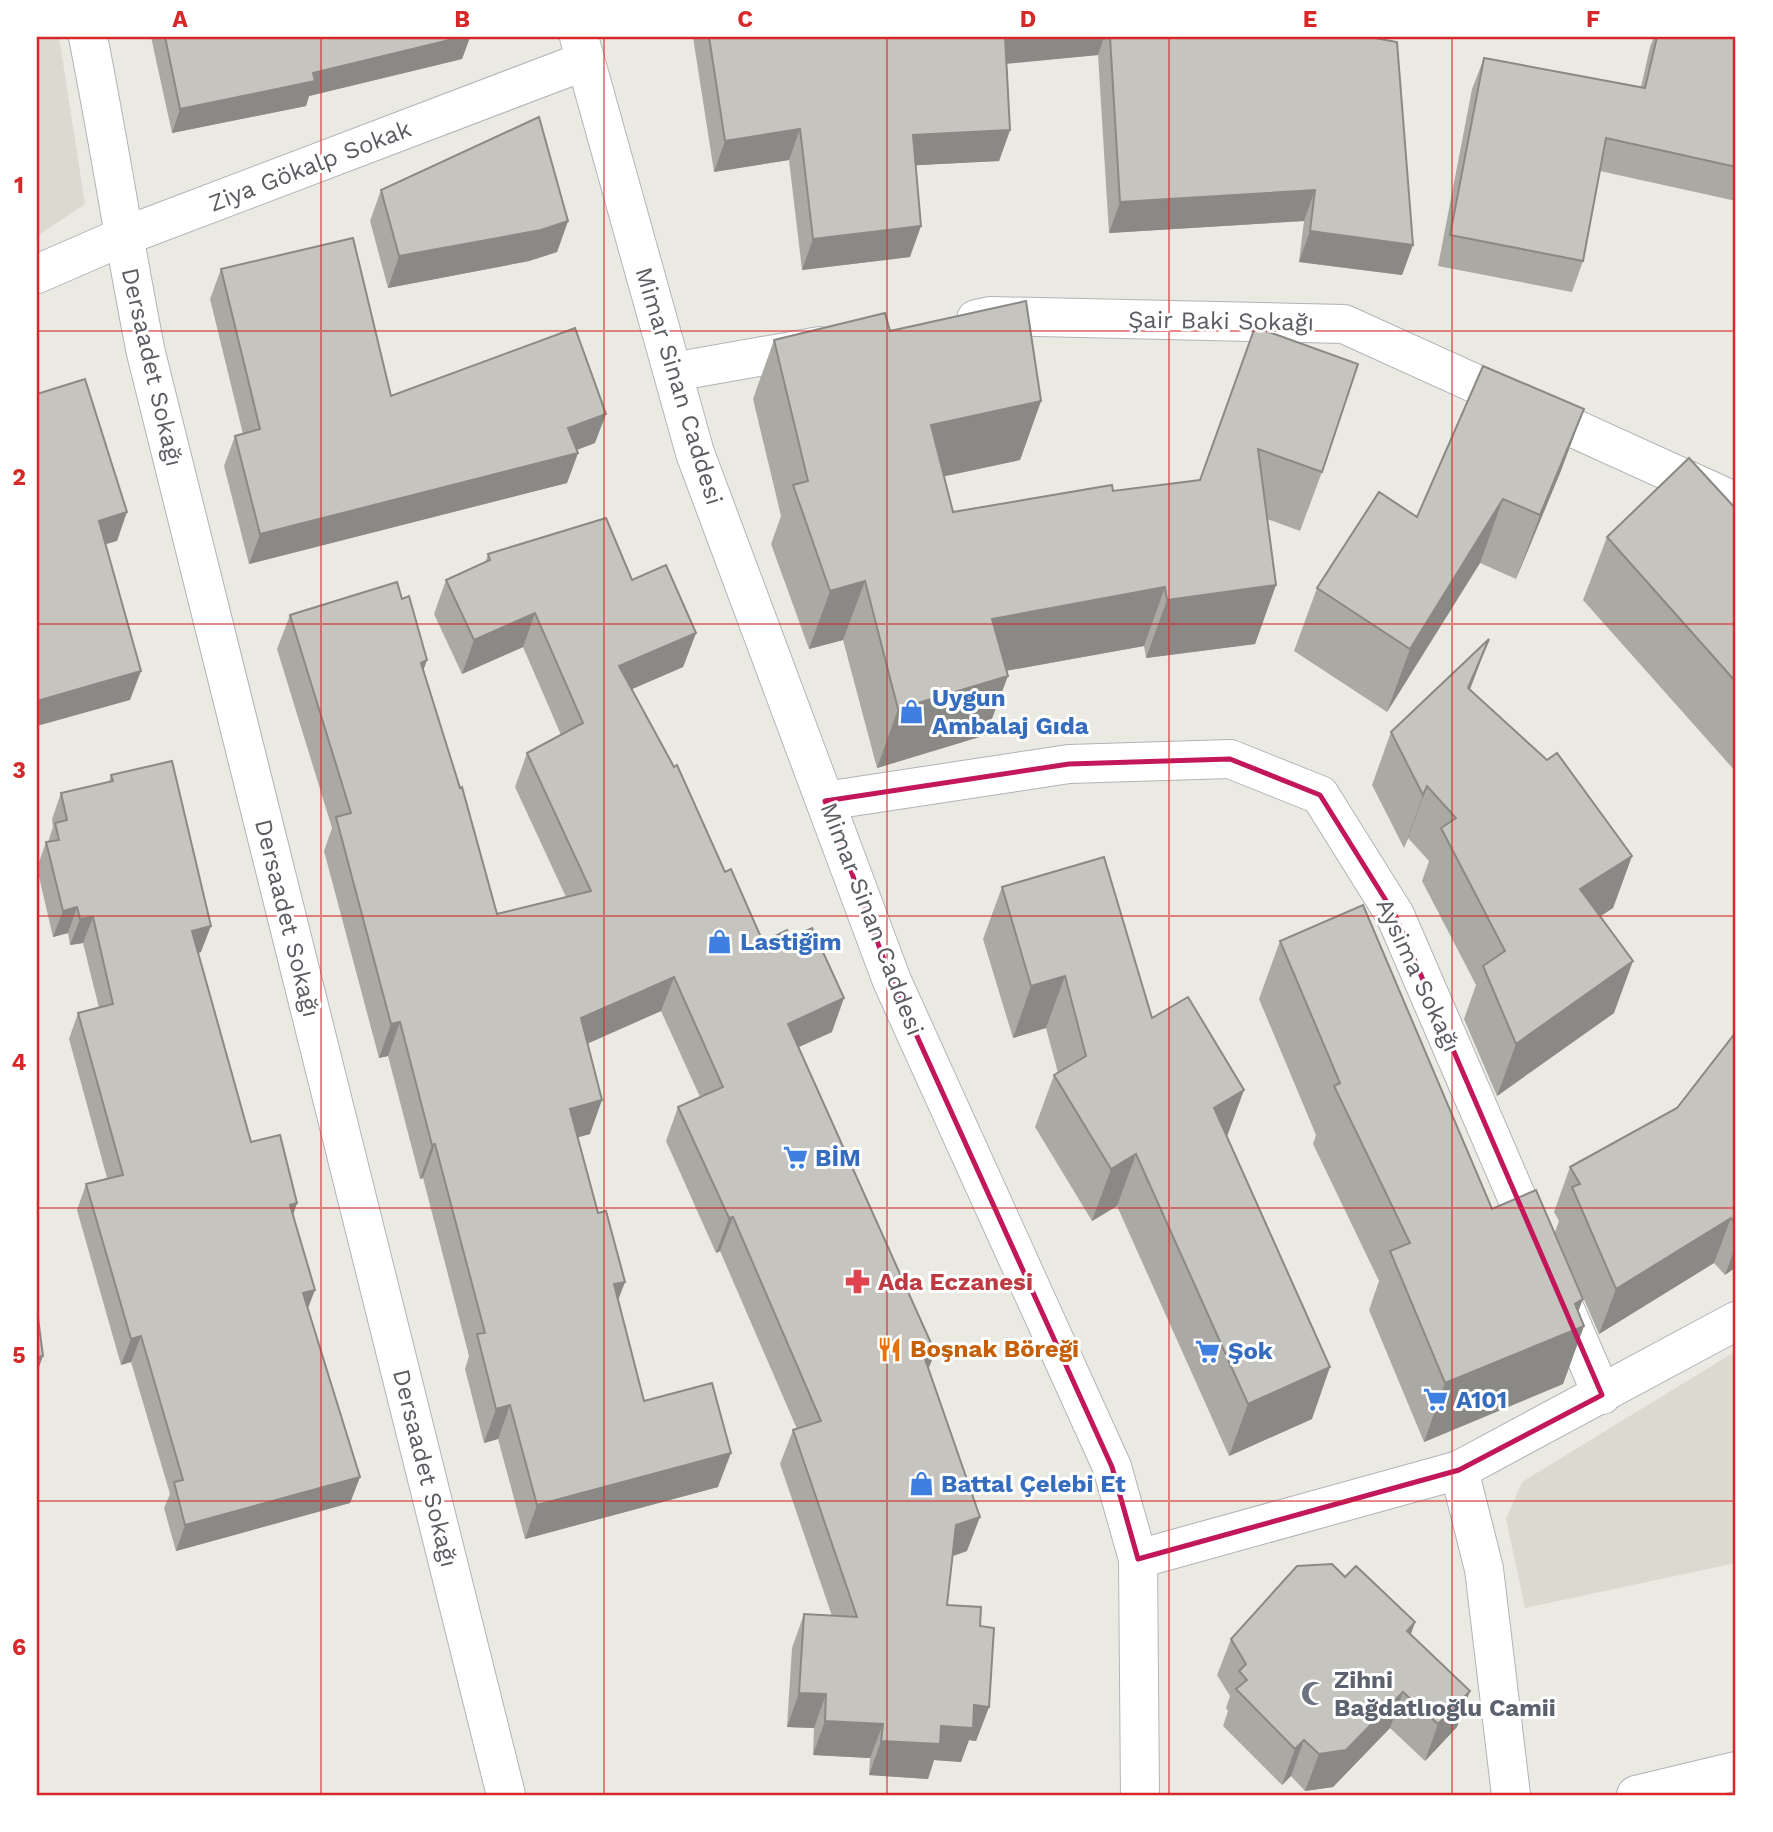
<svg xmlns="http://www.w3.org/2000/svg" width="1773" height="1832" font-family="'Work Sans',sans-serif">
<style>
.education{fill:#dbd9d0}
.lines{fill:none;stroke-linecap:round;stroke-linejoin:round}
.minor-casing{stroke:#b2b3b8;stroke-width:40}
.secondary-casing{stroke:#b3b5ba;stroke-width:40}
.minor{stroke:#fff;stroke-width:38}
.secondary{stroke:#fff;stroke-width:38}
.wall{fill:#aaa9a3}
.shaded-wall{fill:#8b8985}
.building{fill:#c6c4be;stroke:#8b8985;stroke-width:2}
.marked{fill:none;stroke:#c2185b;stroke-width:5;stroke-linejoin:round}
.grid{fill:none;stroke:#d62828;stroke-width:2;stroke-opacity:0.55}
.labels{text-anchor:middle;stroke-width:6;stroke-linejoin:round;paint-order:stroke}
.street-label{font-size:24px;fill:#5a5c61;stroke:#fff}
.shop-label{font-size:24px;font-weight:bold;fill:#366cbe;stroke:#fff;text-anchor:start}
.health-label{font-size:24px;font-weight:bold;fill:#be3a42;stroke:#fff;text-anchor:start}
.food-label{font-size:24px;font-weight:bold;fill:#c56008;stroke:#fff;text-anchor:start}
.worship-label{font-size:24px;font-weight:bold;fill:#5b616d;stroke:#fff;text-anchor:start}
.neatline{fill:none;stroke:#d62828;stroke-width:2.5}
.grid-label{font-size:23px;text-anchor:middle;font-weight:bold;fill:#d62828}
</style>
<rect width="100%" height="100%" fill="#ebeae2"/>
<g class="education">
<polygon points="37,37 59,37 85,204 37,236"/>
<polygon points="1736,1351 1736,1563 1525,1608 1506,1519 1522,1482"/>
</g>
<g class="lines">
<defs>
<g id="minor">
<path d="M 88,37 C 109,142 125,248 146,353 L 506,1795"/>
<polyline points="37,274 122,237 585,61"/>
<polyline points="976,319 990,316 1344,324 1736,502"/>
<polyline points="673,372 820,346"/>
<polyline points="825,801 1069,764 1230,759 1320,795 1395,915 1602,1395"/>
<polyline points="1459,1470 1484,1569 1511,1795"/>
<polyline points="1138,1559 1459,1470 1736,1321"/>
<polyline points="1636,1795 1736,1771"/>
</g>
<polyline id="secondary" points="579,37 695,453 892,981 1112,1467 1138,1559 1140,1795"/>
</defs>
<use href="#minor" class="minor-casing"/>
<use href="#secondary" class="secondary-casing"/>
<use href="#minor" class="minor"/>
<use href="#secondary" class="secondary"/>
</g>
<g class="wall">
<polygon points="151,37 470,37 462,59 309,96 306,106 172,133"/>
<polygon points="693,37 1369,37 1413,245 1402,275 1299,262 1304,221 1109,233 1098,55 1007,63 1010,130 999,161 916,165 910,257 802,270 789,160 714,172"/>
<polygon points="1654,37 1736,37 1736,201 1600,171 1583,261 1572,292 1438,266 1472,89 1484,58 1641,87 1650,47"/>
<polygon points="381,190 568,221 557,252 529,261 388,288 370,221"/>
<polygon points="221,269 391,396 595,443 577,450 578,453 567,483 249,564 224,466 235,436 243,434 210,299"/>
<polygon points="1255,327 1322,472 1300,531 1267,519 1276,585 1255,644 1146,658 1144,646 1006,671 986,735 877,768 843,640 809,649 771,544 781,516 753,399 774,340 890,331 1041,401 1020,460 944,476 953,512 1200,480"/>
<polygon points="1584,409 1560,473 1516,579 1480,563 1387,712 1294,651 1317,588 1417,517"/>
<polygon points="1736,509 1736,772 1583,600 1607,537"/>
<polygon points="488,554 632,580 696,633 683,667 632,689 725,872 763,942 832,1032 798,1047 935,1352 928,1369 967,1551 953,1556 947,1605 980,1626 989,1707 976,1741 969,1740 961,1762 934,1760 928,1779 869,1775 870,1758 813,1755 814,1728 787,1727 792,1648 804,1614 832,1616 780,1464 793,1430 797,1429 720,1251 716,1253 666,1141 678,1107 700,1097 661,1011 587,1044 590,1134 578,1137 598,1213 625,1282 618,1299 644,1401 718,1487 525,1539 498,1439 484,1443 465,1369 469,1356 423,1178 420,1179 388,1056 379,1058 324,851 332,828 277,649 290,615 424,671 497,914 566,897 515,787 527,753 561,735 523,647 462,674 434,614 446,580 485,563"/>
<polygon points="1489,639 1470,690 1632,856 1613,908 1600,916 1614,1013 1497,1096 1464,1019 1476,985 1422,881 1429,861 1408,838 1404,848 1372,785 1391,732"/>
<polygon points="111,775 201,952 198,953 251,1142 297,1203 293,1215 308,1309 360,1477 350,1503 176,1551 164,1508 170,1494 131,1362 121,1365 77,1210 86,1184 107,1178 69,1039 78,1013 99,1008 83,943 70,945 68,933 53,937 37,868 46,842 48,842 53,827 52,819 61,793 109,782"/>
<polygon points="1002,887 1152,1018 1227,1137 1312,1419 1229,1456 1117,1206 1092,1221 1035,1127 1054,1075 1058,1073 1046,1028 1013,1038 983,939"/>
<polygon points="1280,941 1492,1209 1578,1312 1584,1326 1563,1384 1424,1442 1369,1310 1379,1281 1313,1144 1316,1135 1259,999"/>
<polygon points="1736,1032 1736,1267 1725,1275 1714,1263 1599,1334 1555,1232 1559,1221 1554,1212 1570,1167 1677,1108"/>
<polygon points="1345,1577 1415,1622 1411,1634 1457,1727 1425,1761 1390,1728 1333,1787 1305,1791 1291,1776 1282,1785 1223,1726 1228,1711 1226,1708 1230,1696 1217,1675 1231,1639"/>
</g>
<g class="shaded-wall">
<polygon points="462,37 470,37 462,59 309,96 306,106 172,133 180,109 313,73"/>
<polygon points="1004,37 1104,37 1098,55 994,65"/>
<polygon points="800,129 789,160 714,172 725,141"/>
<polygon points="1010,130 999,161 902,166 913,135"/>
<polygon points="1315,190 1304,221 1109,233 1120,202"/>
<polygon points="568,221 557,252 529,261 388,288 399,256"/>
<polygon points="921,226 910,257 802,270 813,239"/>
<polygon points="1310,231 1413,245 1402,275 1299,262"/>
<polygon points="1041,401 1020,460 909,484 931,425"/>
<polygon points="1584,409 1560,473 1516,579 1540,515"/>
<polygon points="606,414 595,443 557,457 568,428"/>
<polygon points="578,453 567,483 249,564 260,534"/>
<polygon points="1503,499 1480,563 1387,712 1410,649"/>
<polygon points="127,512 117,541 89,549 99,521"/>
<polygon points="865,581 843,640 809,649 830,591"/>
<polygon points="1276,585 1255,644 1146,658 1167,600"/>
<polygon points="1165,587 1144,646 971,677 992,619"/>
<polygon points="535,613 523,647 462,674 474,640"/>
<polygon points="696,633 683,667 607,700 619,666"/>
<polygon points="1489,639 1469,691 1468,688"/>
<polygon points="427,660 415,695 421,663"/>
<polygon points="141,671 130,700 37,726 37,701"/>
<polygon points="1008,676 986,735 877,768 898,709"/>
<polygon points="1427,786 1408,838 1404,848 1423,795"/>
<polygon points="1632,856 1613,908 1561,942 1580,889"/>
<polygon points="77,907 68,933 53,937 63,911"/>
<polygon points="93,917 83,943 70,945 80,919"/>
<polygon points="211,926 201,952 182,957 192,931"/>
<polygon points="1633,961 1614,1013 1497,1096 1516,1044"/>
<polygon points="1065,976 1046,1028 1013,1038 1031,986"/>
<polygon points="674,977 661,1011 568,1052 581,1018"/>
<polygon points="844,998 832,1032 775,1058 788,1024"/>
<polygon points="400,1022 388,1056 379,1058 391,1024"/>
<polygon points="1244,1090 1225,1142 1214,1108"/>
<polygon points="602,1100 590,1134 558,1143 570,1109"/>
<polygon points="435,1144 423,1178 420,1179 432,1145"/>
<polygon points="1136,1154 1117,1206 1092,1221 1111,1169"/>
<polygon points="297,1203 288,1229 290,1205"/>
<polygon points="733,1217 720,1251 716,1253 729,1218"/>
<polygon points="1731,1218 1714,1263 1599,1334 1616,1289"/>
<polygon points="1736,1245 1736,1267 1725,1275"/>
<polygon points="625,1282 612,1316 614,1284"/>
<polygon points="315,1290 305,1316 303,1293"/>
<polygon points="1583,1299 1571,1331 1584,1326 1563,1384 1424,1442 1445,1383"/>
<polygon points="141,1336 131,1362 121,1365 131,1339"/>
<polygon points="935,1352 922,1386 924,1356"/>
<polygon points="43,1356 37,1373 37,1357"/>
<polygon points="1330,1367 1312,1419 1229,1456 1248,1404"/>
<polygon points="510,1405 498,1439 484,1443 496,1409"/>
<polygon points="731,1453 718,1487 525,1539 537,1505"/>
<polygon points="360,1477 350,1503 176,1551 185,1525"/>
<polygon points="980,1517 967,1551 944,1559 956,1525"/>
<polygon points="1415,1622 1402,1659 1407,1631"/>
<polygon points="1470,1691 1457,1727 1425,1761 1438,1724"/>
<polygon points="1403,1692 1390,1728 1333,1787 1305,1791 1319,1754"/>
<polygon points="799,1693 826,1694 814,1728 787,1727"/>
<polygon points="974,1705 989,1707 976,1741 969,1740 961,1762 934,1760 928,1779 869,1775 881,1741"/>
<polygon points="825,1721 883,1724 870,1758 813,1755"/>
<polygon points="1304,1740 1291,1776 1282,1785 1295,1749"/>
</g>
<g class="building">
<polygon points="165,37 462,37 313,73 315,81 180,109"/>
<polygon points="709,37 1005,37 1010,130 913,135 921,226 813,239 800,129 725,141"/>
<polygon points="1110,37 1369,37 1397,42 1413,245 1310,231 1315,190 1120,202"/>
<polygon points="1657,37 1736,37 1736,167 1606,138 1583,261 1450,235 1484,58 1645,88"/>
<polygon points="539,117 568,221 541,230 399,256 381,190"/>
<polygon points="353,238 391,396 575,328 606,414 568,428 578,453 260,534 235,436 260,429 221,269"/>
<polygon points="1026,301 1041,401 931,425 953,512 1112,485 1113,491 1200,480 1255,327 1358,364 1322,472 1258,449 1276,585 1167,600 1165,587 992,619 1008,676 898,709 865,581 830,591 793,485 808,481 774,340 885,313 890,331"/>
<polygon points="1483,366 1584,409 1540,515 1503,499 1410,649 1317,588 1379,492 1417,517"/>
<polygon points="85,379 127,512 99,521 141,671 37,701 37,394"/>
<polygon points="1689,458 1736,509 1736,682 1607,537"/>
<polygon points="606,518 632,580 666,565 696,633 619,666 674,767 677,765 725,872 731,869 763,942 787,930 791,938 812,928 844,998 788,1024 935,1352 924,1356 980,1517 956,1525 947,1605 981,1607 980,1626 994,1628 989,1707 974,1705 973,1728 941,1726 940,1744 881,1741 883,1724 825,1721 826,1694 799,1693 804,1614 857,1617 793,1430 821,1421 733,1217 729,1218 678,1107 723,1087 674,977 581,1018 602,1100 570,1109 598,1213 606,1211 625,1282 614,1284 644,1401 712,1383 731,1453 537,1505 510,1405 496,1409 477,1334 485,1333 435,1144 432,1145 400,1022 391,1024 336,817 351,813 290,615 397,582 402,599 409,596 427,660 421,663 460,788 462,787 497,914 591,891 527,753 583,723 535,613 474,640 446,580 490,560 488,554"/>
<polygon points="1489,639 1468,688 1547,760 1557,753 1632,856 1580,889 1633,961 1516,1044 1483,966 1505,951 1441,828 1456,818 1427,786 1423,795 1391,732"/>
<polygon points="172,761 211,926 192,931 251,1142 280,1135 297,1203 290,1205 315,1290 303,1293 360,1477 185,1525 174,1482 183,1480 141,1336 131,1339 86,1184 123,1175 78,1013 113,1004 93,917 80,919 77,907 63,911 46,842 59,840 55,823 67,820 61,793 113,781 111,775"/>
<polygon points="1104,857 1152,1018 1188,997 1244,1090 1214,1108 1330,1367 1248,1404 1136,1154 1111,1169 1054,1075 1086,1056 1065,976 1031,986 1002,887"/>
<polygon points="1363,905 1492,1209 1536,1190 1583,1299 1575,1304 1584,1326 1445,1383 1390,1251 1410,1243 1334,1086 1340,1083 1280,941"/>
<polygon points="1736,1032 1736,1225 1731,1218 1616,1289 1572,1187 1580,1184 1570,1167 1677,1108"/>
<polygon points="37,1310 43,1356 37,1357"/>
<polygon points="1332,1564 1345,1577 1356,1566 1415,1622 1407,1631 1470,1691 1438,1724 1403,1692 1346,1750 1319,1754 1304,1740 1295,1749 1236,1689 1247,1680 1239,1671 1246,1664 1231,1639 1297,1566"/>
</g>
<path class="marked" d="M 1230,759 L 1320,795 L 1395,915 L 1602,1395 L 1459,1470 L 1138,1559 L 1112,1467 L 892,981 L 825,801 L 1069,764 Z"/>
<path class="grid" d="M 321,37 L 321,1795M 604,37 L 604,1795M 887,37 L 887,1795M 1169,37 L 1169,1795M 1452,37 L 1452,1795M 37,331 L 1736,331M 37,624 L 1736,624M 37,916 L 1736,916M 37,1208 L 1736,1208M 37,1501 L 1736,1501"/>
<defs>
<symbol id="shop-bare" viewBox="-9 -9 18 18"><path d="M-5-2.5h2.3a2.7 3.5 0 0 1 5.4 0H5L5.5 6h-11ZM-1.5-2.5h3a1.5 2.3 0 0 0-3 0Z" fill="#3f7fe0" stroke="#fff" stroke-width="2.5" paint-order="stroke"/></symbol>
<symbol id="supermarket-bare" viewBox="-9 -9 18 18"><path d="M-6-5.5h2.5l.6 2H6L4.5 2H-2.5L-4.4-4H-6ZM-1.5 3.2a1.3 1.3 0 1 0 .1 0ZM3 3.2a1.3 1.3 0 1 0 .1 0Z" fill="#3f7fe0" stroke="#fff" stroke-width="2.5" paint-order="stroke"/></symbol>
<symbol id="pharmacy-bare" viewBox="-9 -9 18 18"><path d="M-2-6h4v4h4v4h-4v4h-4v-4h-4v-4h4Z" fill="#e0444e" stroke="#fff" stroke-width="2.5" paint-order="stroke"/></symbol>
<symbol id="restaurant-bare" viewBox="-9 -9 18 18"><path d="M-5-6h1v4h1v-4h1v4h1v-4h1v5L-1.5 .5V6h-2V.5L-5-1ZM5-6V6H3V1.5H1.5Q1.5-4 5-6Z" fill="#e8710a" stroke="#fff" stroke-width="2.5" paint-order="stroke"/></symbol>
<symbol id="mosque-bare" viewBox="-9 -9 18 18"><path d="M3.5-4.9A6 6 0 1 0 3.5 4.9A5 5 0 1 1 3.5-4.9Z" fill="#6b7280" stroke="#fff" stroke-width="2.5" paint-order="stroke"/></symbol>
</defs>
<g fill-rule="evenodd">
<use href="#shop-bare" x="894" y="694" width="35" height="35"/>
<use href="#shop-bare" x="702" y="924" width="35" height="35"/>
<use href="#supermarket-bare" x="778" y="1140" width="35" height="35"/>
<use href="#pharmacy-bare" x="840" y="1264" width="35" height="35"/>
<use href="#restaurant-bare" x="872" y="1332" width="35" height="35"/>
<use href="#supermarket-bare" x="1190" y="1334" width="35" height="35"/>
<use href="#supermarket-bare" x="1418" y="1382" width="35" height="35"/>
<use href="#shop-bare" x="904" y="1466" width="35" height="35"/>
<use href="#mosque-bare" x="1296" y="1676" width="35" height="35"/>
</g>
<g class="labels">
<g class="street-label">
<text transform="translate(310 166) rotate(-21)" y="8">Ziya Gökalp Sokak</text>
<text transform="translate(1221 321) rotate(1)" y="8">Şair Baki Sokağı</text>
<text transform="translate(152 367) rotate(77)" y="8">Dersaadet Sokağı</text>
<text transform="translate(679 386) rotate(73)" y="8">Mimar Sinan Caddesi</text>
<text transform="translate(287 918) rotate(76)" y="8">Dersaadet Sokağı</text>
<text transform="translate(872 919) rotate(69)" y="8">Mimar Sinan Caddesi</text>
<text transform="translate(1418 975) rotate(65)" y="8">Aysima Sokağı</text>
<text transform="translate(425 1468) rotate(76)" y="8">Dersaadet Sokağı</text>
</g>
<g class="shop-label">
<text x="932" y="706">Uygun<tspan x="932" dy="28">Ambalaj Gıda</tspan></text>
<text x="740" y="950">Lastiğim</text>
<text x="815" y="1166">BİM</text>
<text x="1228" y="1359">Şok</text>
<text x="1456" y="1408">A101</text>
<text x="941" y="1492">Battal Çelebi Et</text>
</g>
<g class="health-label">
<text x="878" y="1290">Ada Eczanesi</text>
</g>
<g class="food-label">
<text x="910" y="1357">Boşnak Böreği</text>
</g>
<g class="worship-label">
<text x="1334" y="1688">Zihni<tspan x="1334" dy="28">Bağdatlıoğlu Camii</tspan></text>
</g>
</g>
<rect width="1773" height="1832" fill="none" stroke="#ffffff" stroke-width="77"/>
<rect x="38" y="38" width="1696" height="1756" class="neatline"/>
<g class="grid-label">
<text x="180" y="27">A</text>
<text x="462" y="27">B</text>
<text x="745" y="27">C</text>
<text x="1028" y="27">D</text>
<text x="1310" y="27">E</text>
<text x="1593" y="27">F</text>
<text x="19" y="193">1</text>
<text x="19" y="485">2</text>
<text x="19" y="778">3</text>
<text x="19" y="1070">4</text>
<text x="19" y="1363">5</text>
<text x="19" y="1655">6</text>
</g>
</svg>
